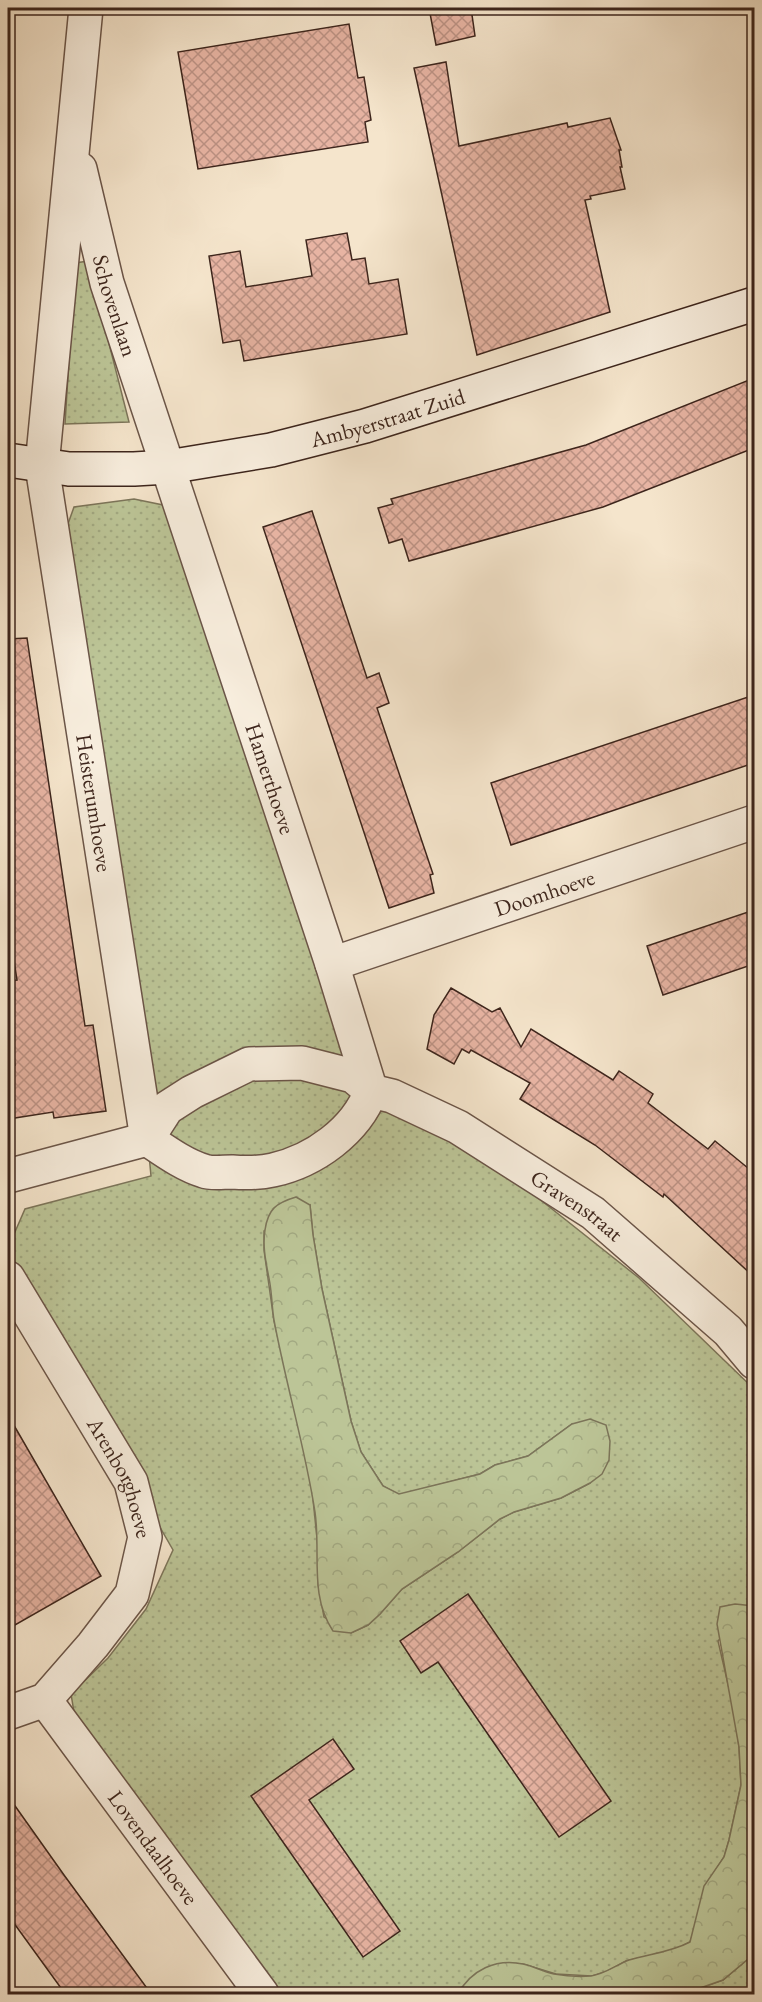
<svg xmlns="http://www.w3.org/2000/svg" width="762" height="2002" font-family="'EB Garamond',serif">
<style>
.grass{fill:url(#grass-dots);stroke:#7c755a;stroke-width:1.5;fill-rule:evenodd}
.forest{fill:url(#forest-crowns);stroke:#7c755a;stroke-width:1.5}
.building{fill:url(#building-cross-hatch);stroke:#3d251c;stroke-width:1.5}
.lines{fill:none;stroke-linecap:round;stroke-linejoin:round}
.street-casing{stroke:#6b5548;stroke-width:36}
.secondary-casing{stroke:#3d251c;stroke-width:36}
.street{stroke:#f8eede;stroke-width:33}
.secondary{stroke:#f8eede;stroke-width:33}
.labels{text-anchor:middle;stroke-width:4.5;stroke-linejoin:round;paint-order:stroke}
.street-label{font-size:22px;fill:#3d251c;stroke:#f8eede}
</style>
<defs>
<pattern id="grass-dots" width="8" height="8" patternUnits="userSpaceOnUse" patternTransform="scale(1.5)"><rect width="8" height="8" fill="#bcc597"/><path d="M2 2h.1M6 6h.1" fill="none" stroke="#a2a982" stroke-width="1.8" stroke-linecap="round"/></pattern>
<pattern id="forest-crowns" width="20" height="18" patternUnits="userSpaceOnUse" patternTransform="scale(1.5)"><rect width="20" height="18" fill="#bcc597"/><path d="M2 6a3 3 0 1 1 6 0M12 15a3 3 0 1 1 6 0" fill="none" stroke="#a2a982"/></pattern>
<pattern id="building-cross-hatch" width="8" height="8" patternUnits="userSpaceOnUse" patternTransform="scale(1.5)"><rect width="8" height="8" fill="#e7b4a3"/><path d="M0 0l8 8M0 8l8-8" fill="none" stroke="#bc9284"/></pattern>
</defs>
<rect width="100%" height="100%" fill="#f5e5cc"/>
<filter id="stains"><feTurbulence type="fractalNoise" baseFrequency=".00333" numOctaves="4"/><feColorMatrix values="0 0 0 0 .2 0 0 0 0 .09 0 0 0 0 .02 0 0 0 .5 -.17"/></filter>
<radialGradient id="worn" r=".72"><stop offset=".6" stop-color="#630" stop-opacity="0"/><stop offset="1" stop-color="#630" stop-opacity=".3"/></radialGradient>
<g class="grass">
<polygon points="88,261 129,422 65,424 75,263"/>
<path d="M 134,499 L 163,505 L 178,531 L 350,1045 L 413,1120 L 518,1182 L 639,1278 L 754,1389 L 754,1606 L 753,1605 L 718,1641 L 734,1710 L 739,1747 L 741,1785 L 729,1840 L 724,1857 L 715,1871 L 690,1942 L 675,1950 L 626,1961 L 608,1971 L 592,1976 L 556,1974 L 523,1964 L 506,1963 L 462,1987 L 458,1994 L 271,1994 L 76,1724 L 71,1694 L 108,1658 L 146,1609 L 173,1550 L 15,1274 L 11,1241 L 25,1209 L 151,1176 L 129,942 L 64,535 L 74,507 ZM 310,1205 L 313,1235 L 322,1289 L 351,1421 L 361,1452 L 383,1486 L 399,1495 L 480,1474 L 495,1465 L 528,1456 L 572,1424 L 590,1483 L 561,1498 L 514,1512 L 500,1519 L 458,1552 L 402,1589 L 380,1614 L 368,1625 L 351,1633 L 324,1617 L 318,1584 L 318,1548 L 311,1480 L 274,1321 L 264,1250 L 264,1231 Z"/>
<polygon points="754,1954 754,1994 683,1994 723,1980"/>
</g>
<g class="forest">
<path d="M 296,1197 L 310,1205 L 313,1235 L 322,1289 L 351,1421 L 361,1452 L 383,1486 L 399,1494 L 480,1474 L 495,1465 L 528,1456 L 572,1424 L 590,1419 L 606,1425 L 610,1441 L 609,1460 L 602,1474 L 590,1483 L 561,1498 L 514,1512 L 500,1519 L 458,1552 L 402,1589 L 380,1614 L 368,1625 L 351,1633 L 333,1631 C 309,1596 321,1552 315,1512 C 305,1447 286,1385 274,1320 C 272,1308 272,1296 270,1284 C 267,1266 262,1249 265,1230 C 268,1209 276,1203 296,1197 Z"/>
<path d="M 735,1604 L 754,1606 L 754,1954 L 723,1980 L 683,1994 L 458,1994 C 471,1970 496,1958 523,1964 C 534,1966 543,1972 554,1974 C 565,1976 579,1977 591,1976 C 605,1974 616,1965 629,1960 C 650,1954 671,1952 690,1942 L 704,1886 L 724,1857 L 729,1840 L 741,1785 L 739,1747 L 717,1624 L 720,1607 Z"/>
</g>
<g class="building">
<polygon points="429,8 471,8 475,36 436,45"/>
<polygon points="349,24 358,78 364,77 371,120 365,122 368,142 198,169 178,52"/>
<polygon points="446,62 459,146 567,123 568,127 610,118 621,150 619,150 622,167 620,167 625,189 590,196 591,199 585,200 610,312 477,355 414,68"/>
<polygon points="347,233 352,260 365,258 369,284 398,279 407,334 244,361 240,340 223,343 209,256 240,251 246,287 312,276 306,240"/>
<polygon points="754,378 754,448 603,507 409,561 402,539 389,543 378,508 393,504 391,499 586,445"/>
<polygon points="312,511 367,678 379,673 389,703 377,708 433,874 430,875 434,893 389,908 263,527"/>
<polygon points="27,638 85,1026 93,1025 106,1111 54,1118 53,1112 8,1119 8,1066 15,1065 8,1016 8,981 17,980 8,922 8,639"/>
<polygon points="754,695 754,763 511,845 491,783"/>
<polygon points="754,910 754,964 663,995 647,946"/>
<polygon points="451,988 492,1012 500,1008 521,1047 531,1029 613,1080 619,1071 653,1094 648,1103 708,1149 715,1141 754,1173 754,1277 664,1194 663,1197 595,1145 520,1099 530,1083 471,1050 469,1053 462,1049 454,1064 427,1049 434,1015"/>
<polygon points="8,1415 101,1576 8,1629"/>
<polygon points="468,1594 611,1801 559,1837 438,1662 421,1673 400,1641"/>
<polygon points="333,1739 354,1769 309,1800 400,1931 363,1957 251,1796"/>
<polygon points="8,1796 64,1875 152,1995 66,1995 8,1915"/>
</g>
<g class="lines">
<defs>
<g id="street">
<path id="s1" d="M 86,8 L 42,466 L 147,1139"/>
<path id="s2" d="M 80,169 L 107,283 L 332,964 L 371,1091"/>
<path id="s3" d="M 332,964 L 754,822"/>
<path d="M 147,1139 C 165,1151 184,1165 204,1171 C 212,1174 223,1172 232,1172 C 245,1173 260,1173 273,1170 C 314,1161 356,1131 371,1091"/>
<path id="s4" d="M 8,1176 L 147,1139 L 167,1108 L 192,1092 L 249,1064 L 302,1063 L 353,1076 L 371,1091 L 392,1096 L 458,1127 L 593,1213 L 728,1331 L 754,1362"/>
<path id="s5" d="M 8,1278 L 131,1482 L 145,1537 L 132,1594 L 93,1645 L 45,1700 L 8,1713"/>
<path id="s6" d="M 45,1700 L 262,1994"/>
</g>
<g id="secondary">
<path id="s7" d="M 8,460 L 69,469 L 134,469 L 168,467 L 271,450 L 365,426 L 754,304"/>
</g>
</defs>
<use href="#street" class="street-casing"/>
<use href="#secondary" class="secondary-casing"/>
<use href="#street" class="street"/>
<use href="#secondary" class="secondary"/>
</g>
<g class="labels">
<g class="street-label">
<text dy="8" stroke="none"><textPath href="#s2" startOffset="141">Schovenlaan</textPath></text>
<text dy="8" stroke="none"><textPath href="#s7" startOffset="386">Ambyerstraat Zuid</textPath></text>
<text dy="8" stroke="none"><textPath href="#s2" startOffset="639">Hamerthoeve</textPath></text>
<text dy="8" stroke="none"><textPath href="#s1" startOffset="801">Heisterumhoeve</textPath></text>
<text dy="8" stroke="none"><textPath href="#s3" startOffset="224">Doomhoeve</textPath></text>
<text dy="8" stroke="none"><textPath href="#s4" startOffset="640">Gravenstraat</textPath></text>
<text dy="8" stroke="none"><textPath href="#s5" startOffset="230">Arenborghoeve</textPath></text>
<text dy="8" stroke="none"><textPath href="#s6" startOffset="183">Lovendaalhoeve</textPath></text>
</g>
</g>
<rect width="762" height="2002" fill="none" stroke="#f5e5cc" stroke-width="30"/>
<rect x="9" y="9" width="744" height="1984" fill="none" stroke="#3d251c" stroke-width="3"/>
<rect x="15" y="15" width="732" height="1972" fill="none" stroke="#3d251c" stroke-width="1.5"/>
<rect width="100%" height="100%" filter="url(#stains)"/>
<rect width="100%" height="100%" fill="url(#worn)"/>
</svg>
